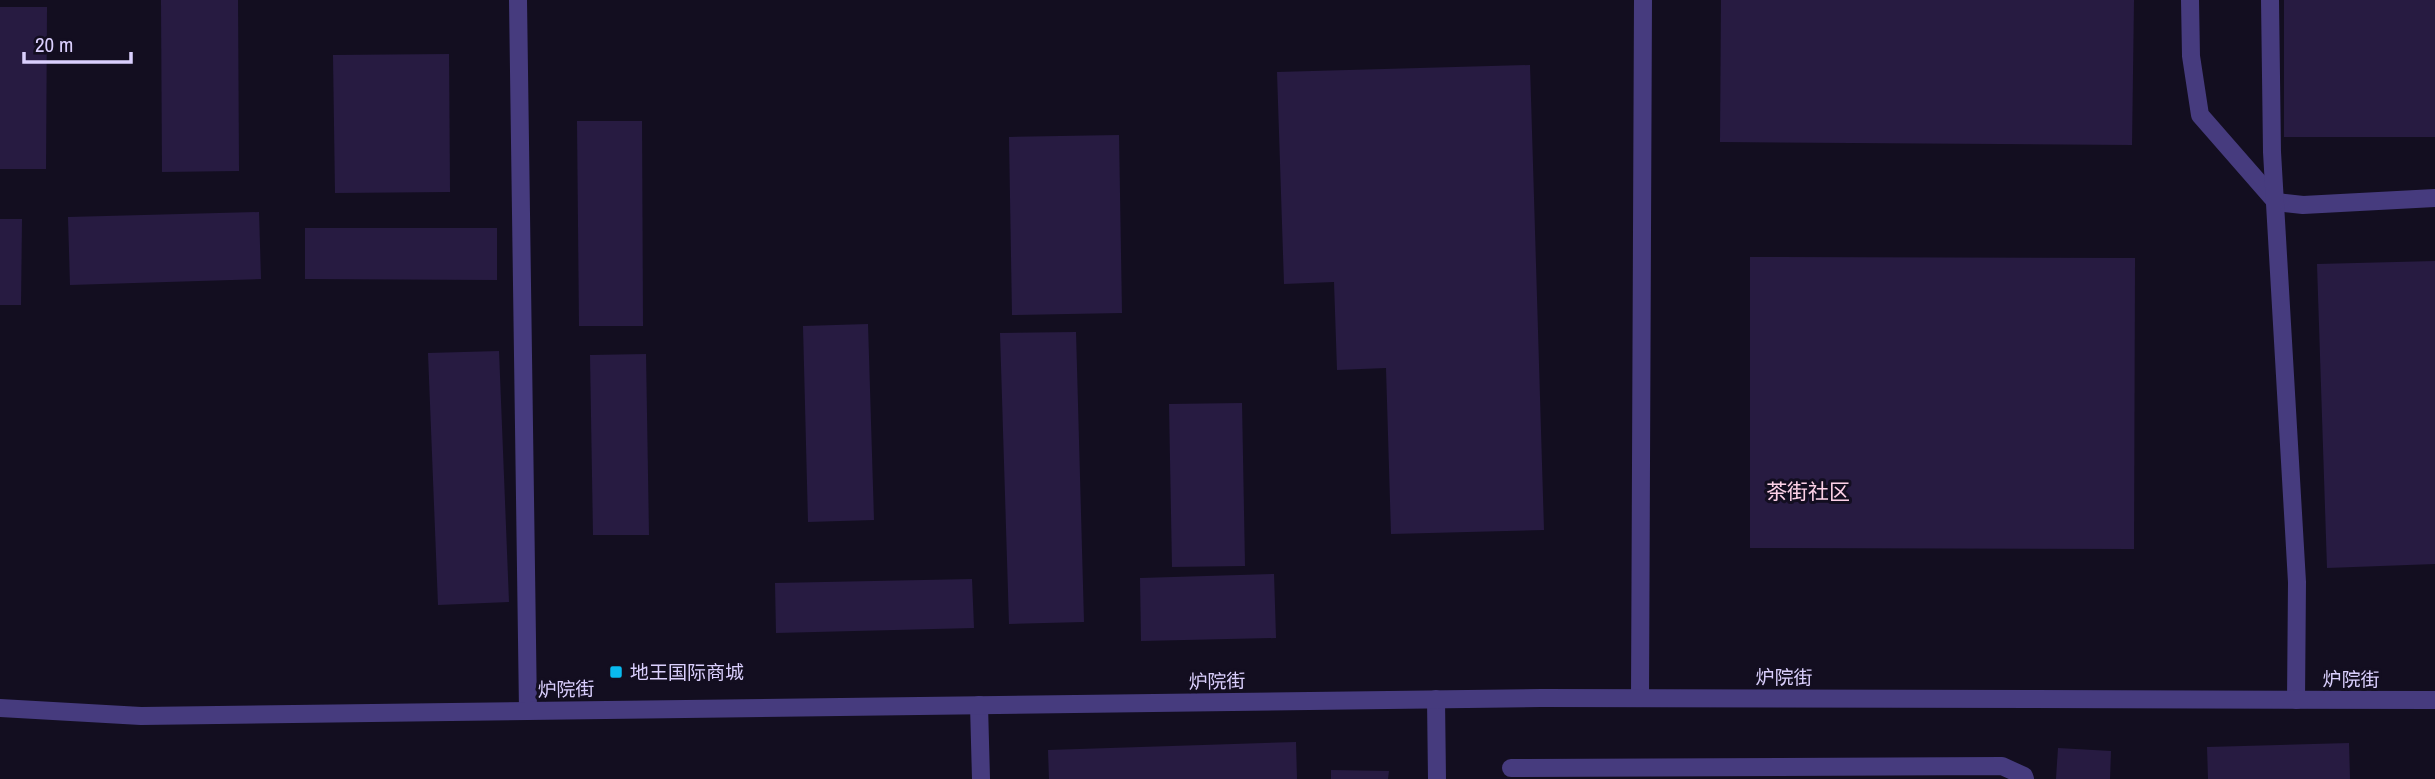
<svg xmlns="http://www.w3.org/2000/svg" width="2435" height="779" font-family="'Archivo Narrow','Noto Sans SC',sans-serif">
<style>
.building{fill:#271b41}
.lines{fill:none;stroke-linecap:round;stroke-linejoin:round}
.service{stroke:#463b7e;stroke-width:18}
.minor{stroke:#463b7e;stroke-width:18}
.poi-dot{fill:#09baef;stroke:#130e20;stroke-width:2.5}
.labels{text-anchor:middle;stroke-width:6;stroke-linejoin:round;paint-order:stroke}
.poi-label{font-size:19px;fill:#dacffd;stroke:#130e20;text-anchor:start}
.street-label{font-size:19px;fill:#dacffd;stroke:#130e20}
.neighbourhood-label{font-size:21px;fill:#fdd1e7;stroke:#130e20}
</style>
<rect width="100%" height="100%" fill="#130e20"/>
<g class="building">
<polygon points="161,0 238,0 239,171 162,172"/>
<polygon points="1721,0 2134,0 2132,145 1720,142"/>
<rect x="2284" y="0" width="151" height="137"/>
<polygon points="0,7 47,7 46,169 0,169"/>
<polygon points="449,54 450,192 335,193 333,55"/>
<polygon points="1530,65 1544,530 1391,534 1386,368 1337,370 1334,282 1284,284 1277,72"/>
<polygon points="577,121 642,121 643,326 579,326"/>
<polygon points="1119,135 1122,313 1012,315 1009,137"/>
<polygon points="259,212 261,279 70,285 68,217"/>
<polygon points="0,219 22,219 21,305 0,305"/>
<polygon points="305,228 497,228 497,280 305,279"/>
<polygon points="1750,257 2135,258 2134,549 1750,548"/>
<polygon points="2435,261 2435,564 2327,568 2317,264"/>
<polygon points="868,324 874,520 808,522 803,326"/>
<polygon points="1076,332 1084,622 1009,624 1000,333"/>
<polygon points="499,351 509,602 438,605 428,353"/>
<polygon points="646,354 649,535 593,535 590,355"/>
<polygon points="1242,403 1245,566 1172,567 1169,404"/>
<polygon points="1274,574 1276,638 1141,641 1140,578"/>
<polygon points="972,579 974,628 776,633 775,583"/>
<polygon points="1296,742 1297,779 1049,779 1048,750"/>
<polygon points="2349,743 2350,779 2208,779 2207,747"/>
<polygon points="2058,748 2111,751 2110,779 2056,779"/>
<polygon points="1331,770 1389,771 1388,779 1331,779"/>
</g>
<g class="lines">
<g class="service">
<polyline points="2190,0 2191,56 2200,115 2276,202 2303,205 2435,198"/>
<polyline points="2270,0 2272,152 2297,582 2296,700"/>
<polyline points="1511,768 2002,766 2024,776 2025,779"/>
</g>
<g class="minor">
<polyline points="518,0 528,711"/>
<polyline points="1640,698 1643,0"/>
<polyline points="1436,699 1437,779"/>
<polyline points="979,705 981,779"/>
<polyline points="0,708 141,716 1541,698 2435,700"/>
</g>
</g>
<rect class="poi-dot" x="609" y="665" width="14" height="14" rx="3.5"/>
<g class="labels">
<g class="poi-label">
<text x="630" y="679">地王国际商城</text>
</g>
<g class="street-label">
<text x="1784" y="684">炉院街</text>
<text x="2351" y="686">炉院街</text>
<text transform="translate(1217 681) rotate(-1)" y="7">炉院街</text>
<text transform="translate(566 689) rotate(-1)" y="7">炉院街</text>
</g>
<g class="neighbourhood-label">
<text x="1808" y="499">茶街社区</text>
</g>
</g>
<path d="M24 52v10h107v-10" fill="none" stroke="#dacffd" stroke-width="3.5"/>
<text x="35" y="52" font-size="21" fill="#dacffd" stroke="#130e20" stroke-width="5" paint-order="stroke">20 m</text>
</svg>
